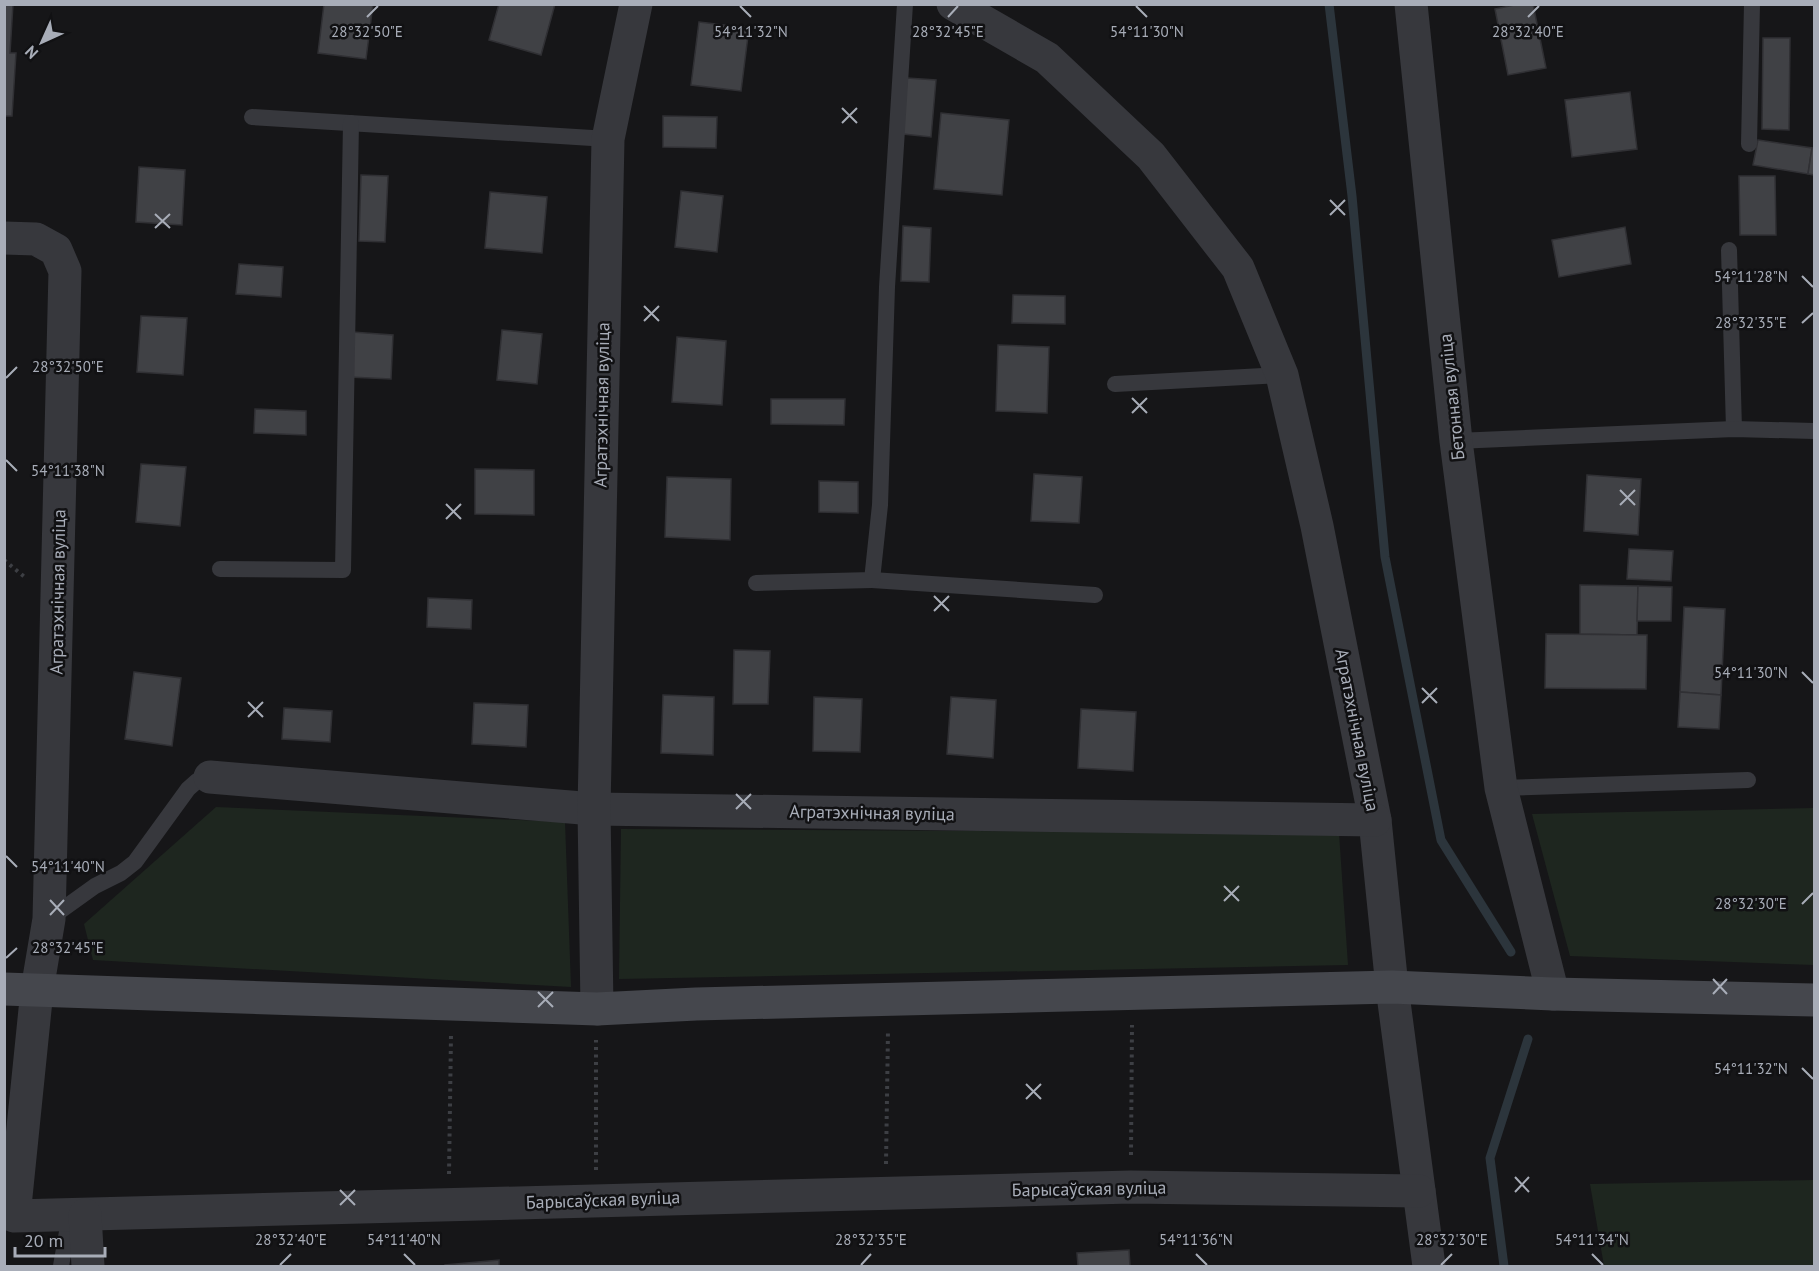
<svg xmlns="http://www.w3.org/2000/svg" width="1819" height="1271" font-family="'PT Sans',sans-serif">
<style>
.green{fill:#1e261f}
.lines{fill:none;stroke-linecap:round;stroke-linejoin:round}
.stream{stroke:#2c353c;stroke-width:9}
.building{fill:#404145;stroke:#303034;stroke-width:1.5}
.path{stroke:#3d3f44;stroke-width:4;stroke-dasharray:3 4.5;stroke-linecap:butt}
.lane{stroke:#37383d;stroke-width:16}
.street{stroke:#37383d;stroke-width:33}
.secondary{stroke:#45474d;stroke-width:33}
.ticks{fill:none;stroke:#a8adb8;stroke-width:2}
.labels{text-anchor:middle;stroke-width:5;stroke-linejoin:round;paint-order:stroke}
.street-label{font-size:18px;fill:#a8adb8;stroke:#111113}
.ticks-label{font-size:15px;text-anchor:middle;fill:#a8adb8;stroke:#111113;stroke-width:5;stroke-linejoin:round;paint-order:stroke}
</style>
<rect width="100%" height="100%" fill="#161618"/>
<g class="green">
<polygon points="216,807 565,822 571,987 93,960 84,924"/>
<polygon points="1814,808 1814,965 1570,956 1532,814"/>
<polygon points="621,829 1339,833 1348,965 619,979"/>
<polygon points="1814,1180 1814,1266 1604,1266 1590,1184"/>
</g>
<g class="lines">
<g class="stream">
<polyline points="1329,4 1352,196 1385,557 1441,840 1511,952"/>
<polyline points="1504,1266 1490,1158 1528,1039"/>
</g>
</g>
<g class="building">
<polygon points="4,4 13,4 10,53 16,53 12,116 4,116"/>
<polygon points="324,4 373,4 366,59 318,53"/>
<polygon points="499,4 555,4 541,55 489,40"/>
<polygon points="1519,4 1533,4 1546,68 1508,75 1495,9"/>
<polygon points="699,22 749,28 741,91 691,85"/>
<polygon points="1763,38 1790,38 1789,130 1762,129"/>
<polygon points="907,78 936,80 931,137 903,134"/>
<polygon points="1630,92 1637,149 1572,157 1565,100"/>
<polygon points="941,113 1009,120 1002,195 934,189"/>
<polygon points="663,116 717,117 716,148 663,147"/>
<polygon points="1758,140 1812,148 1808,174 1753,165"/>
<polygon points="1812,148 1814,149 1814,175 1808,174"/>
<polygon points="139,167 185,170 182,225 136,222"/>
<polygon points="361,175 388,176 385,242 359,241"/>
<polygon points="1739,176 1775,176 1776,235 1740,235"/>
<polygon points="681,191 723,196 717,252 675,247"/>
<polygon points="490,192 547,197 542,253 485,248"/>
<polygon points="903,226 931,228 929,282 901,281"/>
<polygon points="1625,227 1631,264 1559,277 1552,240"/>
<polygon points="239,264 283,267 281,297 236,294"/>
<polygon points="1013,295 1065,296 1065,324 1012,323"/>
<polygon points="141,316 187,318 183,375 137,372"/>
<polygon points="502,330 542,334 537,384 497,380"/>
<polygon points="352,332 393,335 391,379 349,377"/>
<polygon points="677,337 726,341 722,405 672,402"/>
<polygon points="998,345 1049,347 1047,413 996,411"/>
<polygon points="771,399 845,399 844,425 771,424"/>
<polygon points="255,409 306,411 306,435 254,433"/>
<polygon points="141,464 186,467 180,526 136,522"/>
<polygon points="475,469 534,470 534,515 475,514"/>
<polygon points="1034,474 1082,477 1079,523 1031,521"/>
<polygon points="1587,475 1641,479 1638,535 1584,531"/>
<polygon points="667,477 731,479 730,540 665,537"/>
<polygon points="819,481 858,482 858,513 819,512"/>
<polygon points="1629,549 1673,551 1671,581 1627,579"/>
<polygon points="1580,585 1638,586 1637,635 1580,634"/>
<polygon points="1638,586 1672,587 1671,621 1637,621"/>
<polygon points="428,598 472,600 471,629 427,627"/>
<polygon points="1684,607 1725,609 1721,695 1680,692"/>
<polygon points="1546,634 1647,635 1646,689 1545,688"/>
<polygon points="734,650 770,651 768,704 733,704"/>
<polygon points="134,672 181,678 172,746 125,739"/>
<polygon points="1680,692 1721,695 1719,729 1678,727"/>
<polygon points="663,695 714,697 713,755 661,753"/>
<polygon points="814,697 862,699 860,752 813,751"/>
<polygon points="951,697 996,700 993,758 947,754"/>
<polygon points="474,703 528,705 526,747 472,744"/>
<polygon points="284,708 332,711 330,742 282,739"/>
<polygon points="1081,709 1136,712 1133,771 1078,768"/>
<polygon points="1129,1250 1130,1266 1078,1266 1077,1253"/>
<polygon points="499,1260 499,1266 445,1266 445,1265"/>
</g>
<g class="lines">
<g class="path">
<polyline points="4,560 27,579"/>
<polyline points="1131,1155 1132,1025"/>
<polyline points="886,1164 888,1030"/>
<polyline points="596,1170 596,1040"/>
<polyline points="449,1174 451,1035"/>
</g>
<g class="lane">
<polyline points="252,117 608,139"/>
<polyline points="1749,144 1752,4"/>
<polyline points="1729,250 1734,429"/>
<polyline points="1115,384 1282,375"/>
<polyline points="1456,441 1734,429 1814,431"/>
<polyline points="220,569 343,570 351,123"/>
<polyline points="872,580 1095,595"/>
<polyline points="756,583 872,580 880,505 887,287 905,4"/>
<polyline points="1501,788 1748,780"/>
<polyline points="49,919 95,886 121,873 135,862 188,789 197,781 210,777"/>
<polyline points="61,1266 70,1215"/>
</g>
<g class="street">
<polyline points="953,4 1047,58 1151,156 1238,268 1282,375 1317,526 1375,820 1392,987 1429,1266"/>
<polyline points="1411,4 1456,441 1501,788 1553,994"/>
<polyline points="4,238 36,239 56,250 65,271 49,919 37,990 14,1216 1131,1187 1419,1191"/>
<polyline points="210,777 594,809 1375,820"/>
<polyline points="597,1009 594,809 608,139 636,4"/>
<polyline points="85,1215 88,1266"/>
</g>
<polyline class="secondary" points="4,989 597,1009 696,1004 1392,987 1553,994 1814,1000"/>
</g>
<path class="ticks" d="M 740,6 L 751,17M 1136,6 L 1147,17M 367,17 L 378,6M 948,17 L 958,6M 1528,17 L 1539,6M 842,108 L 857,123M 842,123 L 857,108M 1330,200 L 1345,215M 155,214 L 170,228M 1330,215 L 1345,200M 155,228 L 170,214M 1802,276 L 1813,287M 644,306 L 659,321M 644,321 L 659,306M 1802,323 L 1813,313M 6,378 L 17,367M 1132,398 L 1147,413M 1132,413 L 1147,398M 6,460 L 17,471M 1620,490 L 1635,505M 446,504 L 461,519M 1620,505 L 1635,490M 446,519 L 461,504M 934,596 L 949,611M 934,611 L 949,596M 1802,672 L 1813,683M 1422,688 L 1437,703M 248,702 L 263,717M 1422,703 L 1437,688M 248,717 L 263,702M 736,794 L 751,809M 736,809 L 751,794M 6,856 L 17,867M 1224,886 L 1239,901M 50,900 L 64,915M 1224,901 L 1239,886M 1802,904 L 1813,893M 50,915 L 64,900M 6,958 L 17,948M 1713,979 L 1727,994M 538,992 L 553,1007M 1713,994 L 1727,979M 538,1007 L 553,992M 1802,1068 L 1813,1079M 1026,1084 L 1041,1099M 1026,1099 L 1041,1084M 1515,1177 L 1529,1192M 340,1190 L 355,1205M 1515,1192 L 1529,1177M 340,1205 L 355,1190M 404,1254 L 415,1265M 1196,1254 L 1207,1265M 1592,1254 L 1603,1265M 280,1265 L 291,1254M 861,1265 L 871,1254M 1441,1265 L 1452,1254"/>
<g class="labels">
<g class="street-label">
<text transform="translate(1452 397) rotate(-96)" y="6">Бетонная вуліца</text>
<text transform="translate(602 405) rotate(-89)" y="6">Агратэхнічная вуліца</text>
<text transform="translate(58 592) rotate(-89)" y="6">Агратэхнічная вуліца</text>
<text transform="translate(1357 730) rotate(79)" y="6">Агратэхнічная вуліца</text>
<text transform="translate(872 813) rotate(1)" y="6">Агратэхнічная вуліца</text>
<text transform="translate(1089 1189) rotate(-1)" y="6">Барысаўская вуліца</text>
<text transform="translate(603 1200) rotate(-2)" y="6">Барысаўская вуліца</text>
</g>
</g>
<g class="ticks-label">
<text x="367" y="37">28°32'50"E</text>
<text x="751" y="37">54°11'32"N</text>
<text x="948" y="37">28°32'45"E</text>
<text x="1147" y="37">54°11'30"N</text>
<text x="1528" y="37">28°32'40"E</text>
<text x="1751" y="282">54°11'28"N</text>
<text x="1751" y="328">28°32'35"E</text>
<text x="68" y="372">28°32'50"E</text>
<text x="68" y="476">54°11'38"N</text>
<text x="1751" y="678">54°11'30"N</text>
<text x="68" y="872">54°11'40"N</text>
<text x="1751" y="909">28°32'30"E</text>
<text x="68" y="953">28°32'45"E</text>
<text x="1751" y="1074">54°11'32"N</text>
<text x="871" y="1245">28°32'35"E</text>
<text x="1452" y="1245">28°32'30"E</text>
<text x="291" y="1245">28°32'40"E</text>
<text x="404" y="1245">54°11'40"N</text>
<text x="1196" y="1245">54°11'36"N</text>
<text x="1592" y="1245">54°11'34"N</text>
</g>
<rect width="1819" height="1271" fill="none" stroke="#a8adb8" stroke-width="12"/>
<g transform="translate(42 42) rotate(225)" stroke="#111113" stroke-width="4.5" paint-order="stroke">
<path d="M0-4.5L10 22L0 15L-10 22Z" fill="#a8adb8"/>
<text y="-9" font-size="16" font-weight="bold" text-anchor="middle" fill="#a8adb8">N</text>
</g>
<path d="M15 1247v9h90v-9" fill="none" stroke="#a8adb8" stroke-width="3"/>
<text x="24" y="1247" font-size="18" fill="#a8adb8" stroke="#111113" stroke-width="4.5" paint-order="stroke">20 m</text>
</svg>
